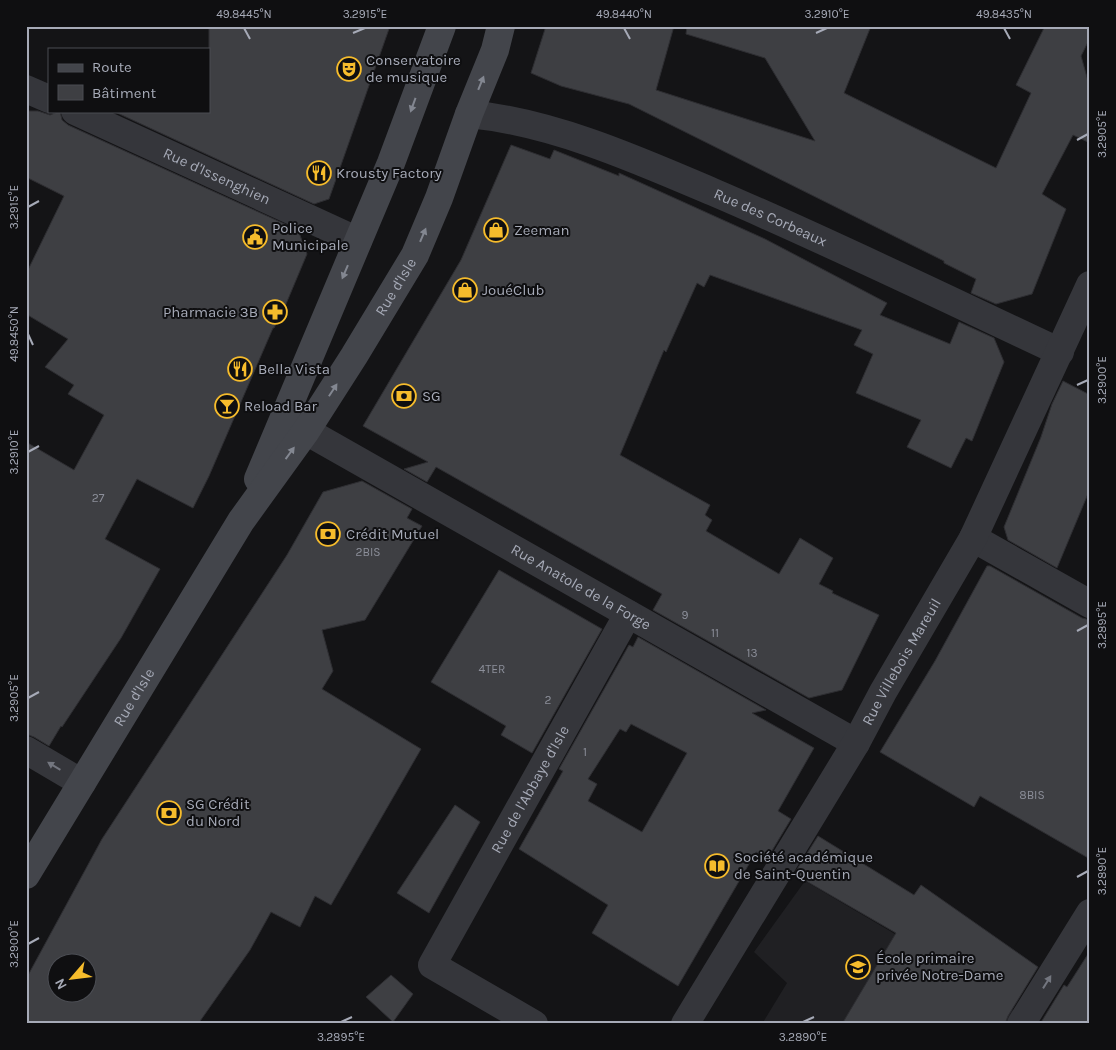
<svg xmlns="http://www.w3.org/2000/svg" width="1116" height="1050" font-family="Karla,sans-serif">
  <rect width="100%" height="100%" fill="#141416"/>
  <!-- built -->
  <path fill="#202023" d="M805,881L890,931L1014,1011L1006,1024H762L787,983L754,952Z"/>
  <!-- building -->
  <path fill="#3e3f43" stroke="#2e2e32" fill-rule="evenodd" d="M209,26H390L329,199L314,204L113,111H209Z
    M546,26H674L656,90L815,141L765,58L686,34L687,26H871L844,93L996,168L1031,93L1016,85L1045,26H1090V38L1081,56L1090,88V143L1073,135L1042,194L1066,209L1032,294L996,304L971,293L976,279L944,263V261L629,104L561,86L531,73Z
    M26,111H38L50,115L60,111L62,120L68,125L298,230L307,254L286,304L274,328H273L209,476L193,508L137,479L105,539L160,569L121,638L62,727L61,726L49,746L34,737L26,734V442L74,470L104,415L68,394L74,385L45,367L68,339L26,314V274L64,196L26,177Z
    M511,145L550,159L554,150L619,176V173L765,239L887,303L880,315L950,344L959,322L994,338L1004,362L972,441L966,438L951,468L907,447L921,420L856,393L873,354L854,345L862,330L710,275L704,287L697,283L666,352L664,350L620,455L710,505L705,515L712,520L706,531L779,574L800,538L833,558L819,584L833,591L832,593L879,615L842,690L809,698L653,610L662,594L436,467L427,482L404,469L428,462L363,426L461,260Z
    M1063,381L1090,395V489L1057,568L1008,540L1004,527L1041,437L1052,404Z
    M362,481L412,509L407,518L422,526L365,620L322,630L333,671L322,689L421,749L331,905L315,896L300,927L271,912L250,950L198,1024H26V979L102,839L287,555L323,492ZM58,962H88V992H58Z
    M987,566H990L1082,618L1090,620V859L980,796L974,807L880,752L935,661Z
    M499,570L602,629L532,753L501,735L506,726L431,682Z
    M638,637L766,710L752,713L814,748L778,811L791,819L767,859L756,852L678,986L592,933L608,905L519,849L563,771L559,769L629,645L633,647ZM631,724L687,753L642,832L588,801L597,784L588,779L620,729L626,732Z
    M455,805L480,822L429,913L397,893Z
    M818,836L914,895L921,885L1038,967L1008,1016L1005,1024H842L896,933L794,874Z
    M1090,951V1024H1040L1064,985L1067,987Z
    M391,975L413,994L393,1022L366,997Z"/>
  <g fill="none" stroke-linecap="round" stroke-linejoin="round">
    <!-- street -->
    <g stroke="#35363b" stroke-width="28">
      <path d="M26,89L49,99"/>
      <path id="s1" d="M75,111L358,241"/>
      <path id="s2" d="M469,114C552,122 636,159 713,192C830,242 945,298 1060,352"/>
      <path id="s3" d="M306,431L856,743"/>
      <path d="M973,538L1090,604"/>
      <path d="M26,750L82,783"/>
      <path id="s4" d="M534,1024L432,965L628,614"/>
      <path id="s5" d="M685,1024L856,743L883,692L973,538L1090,285"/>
      <path d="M1021,1024L1090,913"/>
    </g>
    <!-- secondary -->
    <g stroke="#43454b" stroke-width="28">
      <path d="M258,479L391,163L442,26"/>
      <path id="s6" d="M26,875L241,521L306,431L354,356L415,255L439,198L469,114L495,50L501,26"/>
    </g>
  </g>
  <!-- one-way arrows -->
  <defs><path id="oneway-solid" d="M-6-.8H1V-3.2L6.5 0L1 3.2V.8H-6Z" transform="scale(1.25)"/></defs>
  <g fill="#838791">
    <use href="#oneway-solid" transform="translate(481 83) rotate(-68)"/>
    <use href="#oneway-solid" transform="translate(413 105) rotate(110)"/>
    <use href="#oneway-solid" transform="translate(423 235) rotate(-67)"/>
    <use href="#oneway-solid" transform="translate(345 272) rotate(113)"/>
    <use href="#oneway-solid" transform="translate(333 390) rotate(-57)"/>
    <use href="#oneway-solid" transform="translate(290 453) rotate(-54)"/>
  </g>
  <g fill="#73767f">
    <use href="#oneway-solid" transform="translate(54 766) rotate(-149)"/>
    <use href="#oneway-solid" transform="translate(1047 982) rotate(-58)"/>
  </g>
  <!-- ticks -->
  <path fill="none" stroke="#a6aab7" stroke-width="2" d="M244,28L250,39M624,28L630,39M1004,28L1010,39M353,33L365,28M816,33L827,28M1077,140L1088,134M28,207L39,201M28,334L33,345M1077,385L1088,380M28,452L39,446M1077,631L1088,625M28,698L39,692M1077,877L1088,871M28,944L39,938M341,1022L352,1017M803,1022L814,1017"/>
  <!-- icons -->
  <defs>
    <g id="theatre-ring" transform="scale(1.25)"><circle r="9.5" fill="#0f0f11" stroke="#f6bc2c" stroke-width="1.5"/><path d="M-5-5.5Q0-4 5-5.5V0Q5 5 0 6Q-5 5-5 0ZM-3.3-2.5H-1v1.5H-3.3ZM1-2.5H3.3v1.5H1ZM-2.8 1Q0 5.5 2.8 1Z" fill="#f6bc2c"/></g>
    <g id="restaurant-ring" transform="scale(1.25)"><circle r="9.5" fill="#0f0f11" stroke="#f6bc2c" stroke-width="1.5"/><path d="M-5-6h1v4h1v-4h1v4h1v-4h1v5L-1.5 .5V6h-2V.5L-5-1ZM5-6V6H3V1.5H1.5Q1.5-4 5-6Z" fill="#f6bc2c"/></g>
    <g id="shop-ring" transform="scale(1.25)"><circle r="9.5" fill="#0f0f11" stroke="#f6bc2c" stroke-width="1.5"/><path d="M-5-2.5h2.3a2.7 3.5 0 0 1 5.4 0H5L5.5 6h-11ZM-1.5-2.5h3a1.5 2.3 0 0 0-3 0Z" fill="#f6bc2c"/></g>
    <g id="civic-ring" transform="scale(1.25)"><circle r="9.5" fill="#0f0f11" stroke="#f6bc2c" stroke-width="1.5"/><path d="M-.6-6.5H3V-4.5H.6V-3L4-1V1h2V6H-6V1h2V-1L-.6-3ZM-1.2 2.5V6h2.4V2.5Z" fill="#f6bc2c"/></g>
    <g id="pharmacy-ring" transform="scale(1.25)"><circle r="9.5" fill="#0f0f11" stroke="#f6bc2c" stroke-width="1.5"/><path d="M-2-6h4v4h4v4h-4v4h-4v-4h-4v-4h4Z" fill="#f6bc2c"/></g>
    <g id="bank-ring" transform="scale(1.25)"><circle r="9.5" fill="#0f0f11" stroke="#f6bc2c" stroke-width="1.5"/><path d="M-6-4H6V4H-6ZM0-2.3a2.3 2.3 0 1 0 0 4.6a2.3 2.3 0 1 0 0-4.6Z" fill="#f6bc2c"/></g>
    <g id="bar-ring" transform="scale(1.25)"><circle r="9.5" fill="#0f0f11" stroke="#f6bc2c" stroke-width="1.5"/><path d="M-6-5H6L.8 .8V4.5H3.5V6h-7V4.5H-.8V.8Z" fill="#f6bc2c"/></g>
    <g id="library-ring" transform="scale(1.25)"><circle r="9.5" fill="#0f0f11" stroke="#f6bc2c" stroke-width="1.5"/><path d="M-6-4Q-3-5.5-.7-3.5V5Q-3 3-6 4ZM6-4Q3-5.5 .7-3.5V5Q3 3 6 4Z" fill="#f6bc2c"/></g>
    <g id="school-ring" transform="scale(1.25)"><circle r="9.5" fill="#0f0f11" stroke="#f6bc2c" stroke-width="1.5"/><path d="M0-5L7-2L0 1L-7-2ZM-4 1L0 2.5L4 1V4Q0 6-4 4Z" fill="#f6bc2c"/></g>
  </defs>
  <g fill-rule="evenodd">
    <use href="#theatre-ring" x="349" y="69"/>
    <use href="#restaurant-ring" x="319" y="173"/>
    <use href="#shop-ring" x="496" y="230"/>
    <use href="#civic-ring" x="255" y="237"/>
    <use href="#shop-ring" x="465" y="290"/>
    <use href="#pharmacy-ring" x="275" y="312"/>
    <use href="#restaurant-ring" x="240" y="369"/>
    <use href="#bank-ring" x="404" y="396"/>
    <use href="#bar-ring" x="227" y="406"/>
    <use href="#bank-ring" x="328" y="534"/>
    <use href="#bank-ring" x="169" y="813"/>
    <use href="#library-ring" x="717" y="866"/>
    <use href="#school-ring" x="858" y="967"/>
  </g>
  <g text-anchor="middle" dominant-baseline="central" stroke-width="4" stroke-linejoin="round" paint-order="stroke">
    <!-- number labels -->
    <g font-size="12" fill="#8c8f9a">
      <text x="98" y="498">27</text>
      <text x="368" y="552">2BIS</text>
      <text x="685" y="615">9</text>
      <text x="715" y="633">11</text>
      <text x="752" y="653">13</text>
      <text x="492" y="669">4TER</text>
      <text x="548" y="700">2</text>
      <text x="585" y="752">1</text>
      <text x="1032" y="795">8BIS</text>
    </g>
    <!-- poi labels -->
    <g font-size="15" fill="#a6aab7" stroke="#0f0f11" text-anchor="start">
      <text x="366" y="60">Conservatoire<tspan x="366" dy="17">de musique</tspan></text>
      <text x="336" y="173">Krousty Factory</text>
      <text x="272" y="228">Police<tspan x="272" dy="17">Municipale</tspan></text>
      <text x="514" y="230">Zeeman</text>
      <text x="482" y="290">JouéClub</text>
      <text x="258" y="312" text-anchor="end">Pharmacie 3B</text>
      <text x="258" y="369">Bella Vista</text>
      <text x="422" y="396">SG</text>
      <text x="244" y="406">Reload Bar</text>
      <text x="346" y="534">Crédit Mutuel</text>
      <text x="186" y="804">SG Crédit<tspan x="186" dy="17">du Nord</tspan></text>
      <text x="734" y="857">Société académique<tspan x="734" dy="17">de Saint-Quentin</tspan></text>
      <text x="876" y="958">École primaire<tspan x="876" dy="17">privée Notre-Dame</tspan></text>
    </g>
    <!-- street labels -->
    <g font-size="15" fill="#a6aab7" stroke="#0f0f11">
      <text stroke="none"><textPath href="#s1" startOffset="156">Rue d'Issenghien</textPath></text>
      <text stroke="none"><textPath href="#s2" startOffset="320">Rue des Corbeaux</textPath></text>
      <text stroke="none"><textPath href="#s6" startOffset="695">Rue d'Isle</textPath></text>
      <text stroke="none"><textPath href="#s3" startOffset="316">Rue Anatole de la Forge</textPath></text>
      <text stroke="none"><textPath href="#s5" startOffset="422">Rue Villebois Mareuil</textPath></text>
      <text stroke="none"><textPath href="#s6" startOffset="208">Rue d'Isle</textPath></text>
      <text stroke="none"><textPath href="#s4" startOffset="319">Rue de l'Abbaye d'Isle</textPath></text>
    </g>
  </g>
  <!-- border -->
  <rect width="1116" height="1050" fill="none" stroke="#0f0f11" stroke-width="55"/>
  <!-- legend -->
  <rect x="48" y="48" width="162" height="65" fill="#0f0f11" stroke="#4b4d53"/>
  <rect x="58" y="64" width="25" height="8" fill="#43454b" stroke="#4b4d53"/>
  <text x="92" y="72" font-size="15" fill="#a6aab7">Route</text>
  <rect x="58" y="85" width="25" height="15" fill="#3e3f43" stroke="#4b4d53"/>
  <text x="92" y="98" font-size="15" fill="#a6aab7">Bâtiment</text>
  <!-- north arrow -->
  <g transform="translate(72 978) rotate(242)"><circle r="24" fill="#0f0f11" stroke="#4b4d53"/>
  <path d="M0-4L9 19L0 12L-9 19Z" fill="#f6bc2c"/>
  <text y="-8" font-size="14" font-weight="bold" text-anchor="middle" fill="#a6aab7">N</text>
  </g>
  <rect x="28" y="28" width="1060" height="994" fill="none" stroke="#a6aab7" stroke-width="2"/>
  <g font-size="12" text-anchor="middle" fill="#a6aab7">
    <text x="244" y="18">49.8445°N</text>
    <text x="365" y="18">3.2915°E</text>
    <text x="624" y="18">49.8440°N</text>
    <text x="827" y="18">3.2910°E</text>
    <text x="1004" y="18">49.8435°N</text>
    <text transform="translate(1102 134) rotate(-90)" y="4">3.2905°E</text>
    <text transform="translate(14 207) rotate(-90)" y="4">3.2915°E</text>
    <text transform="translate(14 334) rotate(-90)" y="4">49.8450°N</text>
    <text transform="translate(1102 380) rotate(-90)" y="4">3.2900°E</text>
    <text transform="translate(14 452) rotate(-90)" y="4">3.2910°E</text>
    <text transform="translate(1102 625) rotate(-90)" y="4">3.2895°E</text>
    <text transform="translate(14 698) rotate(-90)" y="4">3.2905°E</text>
    <text transform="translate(1102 871) rotate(-90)" y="4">3.2890°E</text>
    <text transform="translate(14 944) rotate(-90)" y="4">3.2900°E</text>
    <text x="341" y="1041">3.2895°E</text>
    <text x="803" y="1041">3.2890°E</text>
  </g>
</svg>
